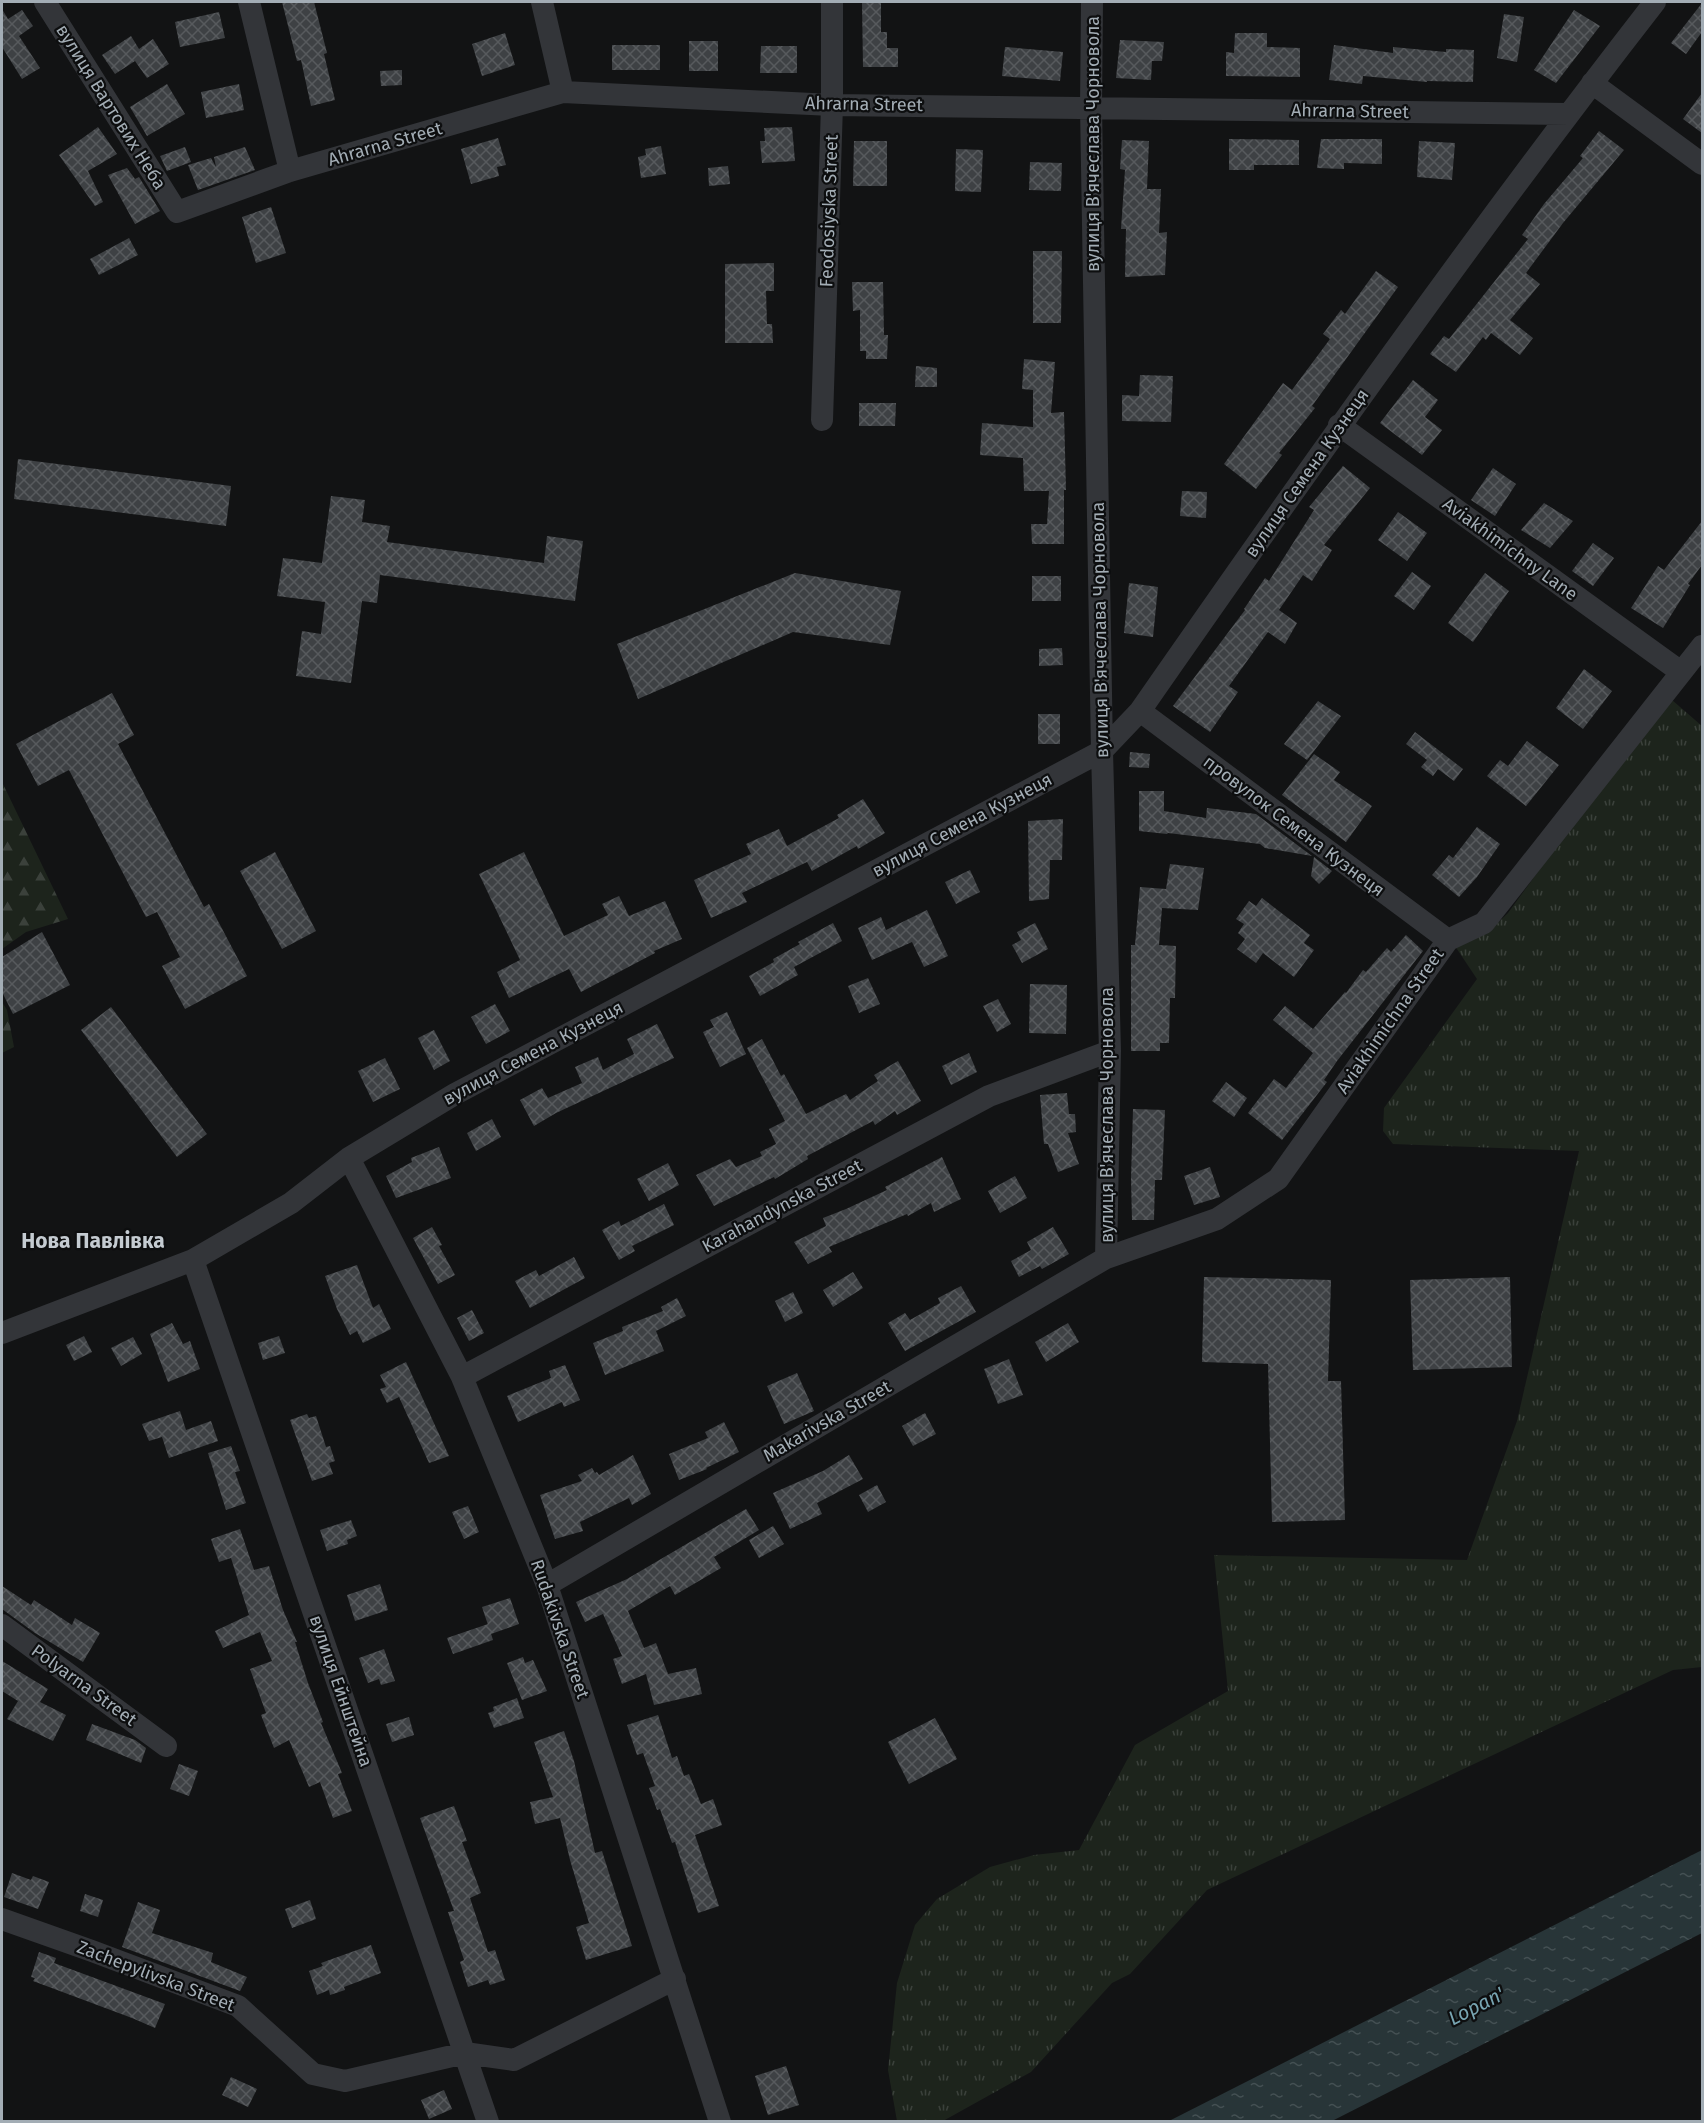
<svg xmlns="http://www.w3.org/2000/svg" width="1704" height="2123" font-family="'Fira Sans',sans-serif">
  <defs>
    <pattern id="grass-tufts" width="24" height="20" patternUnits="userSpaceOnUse" patternTransform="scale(1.5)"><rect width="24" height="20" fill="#1d241c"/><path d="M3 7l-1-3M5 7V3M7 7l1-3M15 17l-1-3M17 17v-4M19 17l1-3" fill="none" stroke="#3b413b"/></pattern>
    <pattern id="forest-firs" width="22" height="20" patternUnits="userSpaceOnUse" patternTransform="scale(1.5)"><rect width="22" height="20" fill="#1d241c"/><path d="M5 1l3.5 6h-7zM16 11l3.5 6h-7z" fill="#3b413b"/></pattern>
    <pattern id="water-ripples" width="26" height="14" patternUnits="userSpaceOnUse" patternTransform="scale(1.5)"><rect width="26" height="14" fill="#283538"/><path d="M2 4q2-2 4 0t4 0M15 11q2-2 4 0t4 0" fill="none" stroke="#445053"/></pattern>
    <pattern id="building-cross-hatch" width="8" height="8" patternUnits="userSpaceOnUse" patternTransform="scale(1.5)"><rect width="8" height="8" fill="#3e4144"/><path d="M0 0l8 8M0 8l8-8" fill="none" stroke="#575a5d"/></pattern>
  </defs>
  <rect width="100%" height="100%" fill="#121314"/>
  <!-- grass -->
  <path fill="url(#grass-tufts)" d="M1672,700L1702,726V1667L1673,1670L1207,1890L1130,1974L1112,1983L1031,2072L943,2121H897L888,2070L897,1983L915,1925L937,1899L990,1867L1034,1855L1079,1850L1135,1745L1228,1691L1214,1555L1467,1560L1517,1421L1579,1151L1393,1144L1383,1131L1384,1108L1477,979L1455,946L1486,934L1508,913L1578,817Z"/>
  <!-- forest -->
  <path fill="url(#forest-firs)" d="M2,782L68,919L26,932L2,949Z
    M2,1002L7,1010L14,1047L2,1053Z"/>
  <!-- water -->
  <path fill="url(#water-ripples)" d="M1702,1850V1933L1332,2121H1169Z"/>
  <!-- building -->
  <path fill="url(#building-cross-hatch)" d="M282,2H314L327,53L324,54L335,100L311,106L301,60L297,61Z
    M862,2H881V32H887V48H898V67H863Z
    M1702,3V32L1686,54L1671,43Z
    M2,9L8,19L22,10L33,26L19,36L40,68L22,79L2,47Z
    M1574,10L1600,26L1556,83L1534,70Z
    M219,12L225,38L180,47L175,22Z
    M1504,14L1524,17L1517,62L1497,58Z
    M505,33L515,65L482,76L472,44Z
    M1235,33H1267V47L1300,48V77L1226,76V52L1234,53Z
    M131,36L139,49L153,39L169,64L147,78L135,61L115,74L102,55Z
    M1120,40L1164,42L1162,61H1152L1151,80L1116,78Z
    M689,41H718V71H689Z
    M612,45H660V70H612Z
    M1334,45L1393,53V47L1446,52V49L1474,50L1473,82L1427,81V82L1363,76L1362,84L1329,80Z
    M761,46H797V73H760Z
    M1005,47L1063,52L1060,81L1002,76Z
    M402,70V85L381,86L380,71Z
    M167,84L185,114L147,136L130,107Z
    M239,84L244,110L206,118L201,92Z
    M1702,93V133L1683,119Z
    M98,127L117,154L88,171L103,202L95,206L59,155Z
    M792,127L795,161L762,163L760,141H765L764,128Z
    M1599,131L1624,150L1563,223L1526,273L1540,284L1510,320L1533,338L1520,355L1491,333L1486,340L1483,337L1456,372L1430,354L1444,336L1449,339L1528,239L1522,235L1544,204L1583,158L1580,156Z
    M498,138L506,165L497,167L499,176L471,184L461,149Z
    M1229,139L1299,140V165H1254V170H1229Z
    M1321,139H1382V164L1344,163V169L1317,168Z
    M1122,140L1149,141L1147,189H1161L1159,233L1167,232L1165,275L1125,277L1126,229H1121L1125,170L1120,169Z
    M854,141H887V186H853Z
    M1419,141L1455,143L1452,180L1417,177Z
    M661,146L666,174L641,178L638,157L646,155L645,149Z
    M185,147L191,162L167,171L160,156Z
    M245,147L255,170L198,190L188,165L211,158L216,167L214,157Z
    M956,149L983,150L981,192L955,191Z
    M1030,162L1062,163L1061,191L1029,190Z
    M728,166L730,184L709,186L708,168Z
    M127,168L135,179L139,177L160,211L135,224L108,175Z
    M271,207L286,253L256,263L242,217Z
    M129,238L138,255L99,275L90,259Z
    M1033,251H1062L1061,323H1033Z
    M774,263V291H766L767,324H772L773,343H725V264Z
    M1376,271L1398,287L1312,406L1315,408L1279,453L1282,455L1256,489L1224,464L1283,383L1292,390L1330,339L1323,334L1341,310L1345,314Z
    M852,282H883L884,335H888L887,359H866V351H860V310L853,311Z
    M1024,359L1055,362L1051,413L1064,412L1066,490H1064V544H1032L1031,524H1047L1049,491H1024L1023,458L980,455L982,423L1033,427V390L1022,389Z
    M916,366L937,368V387H915Z
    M1140,375L1173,376L1171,422L1122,421V395L1139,396Z
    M1413,380L1438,400L1425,417L1442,430L1422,455L1380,423Z
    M859,403H896L895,426H859Z
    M18,459L231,486L226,526L14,499Z
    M1343,466L1370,488L1324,545L1332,550L1312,581L1303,575L1279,610L1297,623L1285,644L1268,632L1229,686L1238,692L1210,732L1173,706L1245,610L1244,609L1265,578L1269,581L1314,510L1309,507Z
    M1493,468L1516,484L1495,516L1471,500Z
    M1182,491L1207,492L1206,518L1180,516Z
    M331,496L365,500L362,522L390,526L387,542L544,563L547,536L583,541L575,601L380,575L377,603L362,601L351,683L296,676L302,631L321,634L325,602L277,596L283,558L322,563Z
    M1544,503L1573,521L1550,548L1521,530Z
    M1398,512L1427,533L1407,561L1378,540Z
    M1702,521V565L1688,584L1690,585L1663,628L1631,608L1658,566L1664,570Z
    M1593,543L1614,558L1593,586L1572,571Z
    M1412,572L1431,586L1414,610L1394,596Z
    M795,573L901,591L890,645L793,632L638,699L617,644Z
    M1485,573L1509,591L1473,642L1448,623Z
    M1032,576H1061V601H1032Z
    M1129,583L1158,587L1153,637L1124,633Z
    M1062,648L1063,665L1039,666V649Z
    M1584,669L1612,691L1583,729L1556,708Z
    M112,693L134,735L118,744L204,907L209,904L247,976L185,1009L162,966L180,957L157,912L146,917L69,770L38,786L16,744Z
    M1318,701L1341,716L1307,760L1284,744Z
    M1038,714H1060V744H1038Z
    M1415,732L1463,769L1454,781L1438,769L1433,776L1421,767L1427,760L1406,744Z
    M1527,741L1559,765L1526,806L1487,776L1500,760L1508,766Z
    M1130,752L1150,754L1149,768L1129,767Z
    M1314,754L1340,772L1334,780L1372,806L1346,842L1282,795Z
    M1139,791H1164V811L1206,818L1207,808L1256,814L1312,856L1265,848L1260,844L1168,833L1167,834L1139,831Z
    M863,799L885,833L858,849L857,846L812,871L807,862L742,893L747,902L711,918L694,880L751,854L746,844L779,829L787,846L839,818L837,815Z
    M1063,819L1062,860H1050L1049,899L1029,901L1028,821Z
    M1477,827L1500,844L1477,877L1459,897L1432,875L1449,855L1453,858Z
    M275,852L316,931L282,949L240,871Z
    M524,852L564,936L608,915L602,904L619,896L629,916L665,901L682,939L654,951L655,953L581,992L569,969L509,998L497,972L520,960L479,874Z
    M1314,857L1332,871L1319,884L1311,876Z
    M1170,864L1204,868L1198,910L1162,908L1159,945L1176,946L1175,998H1170L1169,1043H1160V1051H1131V945H1135L1140,887L1166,889Z
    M970,870L980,892L956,904L945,882Z
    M1262,898L1310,935L1304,943L1314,950L1294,977L1263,953L1256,963L1237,949L1245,939L1238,933L1244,924L1236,919L1249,901L1256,906Z
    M927,910L948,956L924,967L912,942L872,960L858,928L881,917L886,930Z
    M833,923L842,941L794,967L798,975L760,996L749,976L774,962L773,959L800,944L798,942Z
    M1035,923L1048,949L1022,963L1012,945L1021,940L1017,932Z
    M42,932L70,985L13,1014L2,992V957Z
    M1406,935L1423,951L1337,1061L1324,1080L1327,1082L1282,1140L1248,1113L1274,1079L1286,1088L1313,1053L1273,1020L1285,1006L1313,1029L1345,992L1346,993L1363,970L1366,972L1387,948L1391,952Z
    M868,978L880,1004L859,1013L848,986Z
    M1030,984L1067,985L1066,1034L1029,1033Z
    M998,999L1011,1024L997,1032L983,1006Z
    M495,1004L510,1031L486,1044L471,1017Z
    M111,1007L207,1134L177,1157L81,1030Z
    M727,1012L746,1054L720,1067L703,1032L714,1027L710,1020Z
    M657,1024L674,1058L556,1113L534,1126L520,1100L542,1088L548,1098L582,1083L575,1067L598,1057L603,1070L634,1054L627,1039Z
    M434,1030L450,1061L434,1070L418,1038Z
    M762,1039L781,1076L784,1074L806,1114L846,1094L850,1100L878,1081L874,1075L898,1061L921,1101L897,1115L895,1111L875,1125L873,1121L807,1156L808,1159L775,1179L774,1177L714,1206L696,1175L730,1159L736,1167L762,1156L760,1152L776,1144L769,1129L785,1121L747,1048Z
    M969,1053L977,1072L951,1085L942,1066Z
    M385,1058L400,1089L373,1102L358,1071Z
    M1226,1082L1247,1098L1234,1117L1212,1101Z
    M1067,1093L1069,1114H1075L1076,1132L1068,1133L1079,1164L1058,1172L1048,1144H1044L1040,1095Z
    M1133,1109L1165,1110L1162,1180H1155L1154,1220H1132L1131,1179Z
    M492,1119L501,1137L476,1151L467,1133Z
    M439,1147L451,1178L396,1198L386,1176L412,1162L411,1158Z
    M942,1157L961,1199L934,1212L931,1203L908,1216L907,1214L829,1247L832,1252L808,1264L794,1242L826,1226L823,1218L846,1209L887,1190L885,1187Z
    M668,1163L679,1185L649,1201L637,1179Z
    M1210,1167L1220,1197L1194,1205L1184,1176Z
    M1015,1176L1027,1198L1000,1213L988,1191Z
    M664,1204L674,1225L632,1246L635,1251L619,1260L602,1230L619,1221L621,1226Z
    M432,1227L442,1245L439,1246L455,1275L438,1284L413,1238Z
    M1053,1227L1069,1254L1042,1269L1040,1266L1019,1277L1011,1261L1031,1250L1027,1242Z
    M574,1257L585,1278L530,1308L515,1281L536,1270L539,1276Z
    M357,1265L373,1308L379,1304L391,1329L363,1343L357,1331L350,1335L337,1309L325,1276Z
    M853,1272L863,1288L833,1307L823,1290Z
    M1204,1277L1331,1280L1328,1381H1341L1345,1520L1272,1522L1268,1364L1202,1362Z
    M1510,1277L1512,1367L1413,1370L1410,1280Z
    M961,1286L976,1312L905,1351L888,1323L905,1313L910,1320L940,1303L938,1298Z
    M793,1292L803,1313L785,1322L775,1301Z
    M677,1298L686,1316L656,1331L664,1351L605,1375L593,1343L623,1331L622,1327L663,1311L661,1307Z
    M472,1310L484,1333L469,1341L457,1318Z
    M172,1323L183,1344L190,1341L200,1369L168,1382L150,1334Z
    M1068,1323L1079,1342L1046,1362L1035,1342Z
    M84,1336L92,1352L74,1361L66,1345Z
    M279,1336L285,1353L263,1360L258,1343Z
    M133,1337L142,1354L121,1366L111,1348Z
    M1009,1359L1023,1395L998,1404L984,1369Z
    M406,1362L449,1456L429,1463L399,1397L387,1403L380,1389L386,1387L380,1375Z
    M565,1365L580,1400L564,1407L562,1402L518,1422L507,1396L551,1378L549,1371Z
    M797,1373L814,1411L784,1424L767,1386Z
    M180,1411L186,1430L211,1421L218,1441L169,1458L162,1437L149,1441L142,1424Z
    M925,1413L936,1434L913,1446L902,1426Z
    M307,1414L309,1418L316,1416L326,1447L330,1446L335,1461L329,1463L333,1474L312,1481L290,1420Z
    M724,1422L739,1452L706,1468L707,1469L679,1480L669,1454L708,1438L705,1432Z
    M231,1446L240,1471L235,1472L246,1503L226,1510L208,1453Z
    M633,1455L651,1494L632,1505L629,1498L580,1522L583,1531L555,1539L540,1495L582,1481L578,1475L592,1468L595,1473L597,1472L599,1475Z
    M849,1455L863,1479L817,1503L822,1514L790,1529L773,1493L823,1471Z
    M877,1485L886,1502L868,1512L859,1495Z
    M468,1506L479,1532L464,1539L452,1512Z
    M746,1509L759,1530L714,1557L721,1568L675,1595L670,1586L628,1611L644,1648L656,1643L668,1674L696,1668L702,1694L654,1705L646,1674L622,1684L613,1659L622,1656L603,1614L585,1622L576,1602L627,1579Z
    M351,1520L357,1536L347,1540L348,1544L327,1551L320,1530Z
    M773,1526L784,1544L759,1558L749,1540Z
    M240,1529L254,1570L269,1566L283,1610L297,1642H295L308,1683L323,1722L321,1723L342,1773L338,1774L352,1811L333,1818L320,1782L309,1787L289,1740L274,1748L261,1715L266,1713L250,1669L272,1661L260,1632L223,1648L215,1631L249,1615L231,1558L219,1562L211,1539Z
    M380,1584L388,1610L355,1621L347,1595Z
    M2,1586L31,1605L34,1600L72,1625L75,1618L100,1633L83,1662L35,1633L2,1609Z
    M510,1598L519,1624L491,1634L482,1607Z
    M488,1624L493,1640L453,1654L447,1638Z
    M384,1649L395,1681L381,1685L379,1679L368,1683L359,1658Z
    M523,1657L525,1663L533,1660L547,1691L522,1700L507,1663Z
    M2,1661L48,1689L40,1702L66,1715L53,1741L7,1719L18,1701L2,1691Z
    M517,1698L524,1718L494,1728L488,1713L494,1711L493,1707Z
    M658,1715L672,1758L677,1756L684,1776L689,1774L701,1804L713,1799L722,1825L695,1835L719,1906L698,1913L675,1842L672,1843L660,1809L657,1810L649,1788L655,1786L643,1753L637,1755L627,1725Z
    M409,1717L414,1735L392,1742L386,1724Z
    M935,1718L957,1759L909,1784L888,1742Z
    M92,1724L135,1740L146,1748L141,1763L86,1740Z
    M564,1731L574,1761L595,1853L602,1851L632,1946L586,1960L576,1927L589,1923L570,1860L560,1818L535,1824L530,1802L553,1797L534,1742Z
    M179,1764L198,1771L189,1796L170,1789Z
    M454,1806L467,1841L462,1842L481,1893L470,1898L488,1952L495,1950L505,1980L490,1985L488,1980L468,1987L460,1962L464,1960L448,1912L454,1911L420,1818Z
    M12,1873L31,1880L33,1876L49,1882L38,1909L4,1897Z
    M85,1894L103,1900L98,1917L80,1911Z
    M310,1900L316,1919L292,1928L285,1909Z
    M138,1902L160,1910L152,1933L213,1953L211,1962L247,1977L240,1991L122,1947Z
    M371,1945L381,1973L344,1987L345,1990L330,1995L329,1990L317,1995L309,1971L323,1966L321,1963Z
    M39,1952L56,1958L54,1963L165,2004L155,2028L132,2018L33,1981L35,1978L31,1977Z
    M786,2066L799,2105L768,2115L755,2076Z
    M231,2077L257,2089L248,2107L222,2095Z
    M444,2090L452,2109L429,2119L421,2100Z"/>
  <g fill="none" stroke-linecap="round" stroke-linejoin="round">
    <!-- minor -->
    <path stroke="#333539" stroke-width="22" d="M45,2L177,212L290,171L563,92L832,105L1569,114
      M249,2L290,171
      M542,2L563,92
      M1092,2L1091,107L1102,751L1110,1051L1106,1258
      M1592,83L1702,164
      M822,420L832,105V2
      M1339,425L1681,672
      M1140,711L1448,940
      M349,1158L462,1377L547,1585L720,2122
      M193,1260L488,2122
      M2,1333L193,1260L291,1203L349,1158L455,1094L1102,751L1140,711C1307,471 1476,232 1655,2
      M462,1377L989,1096L1110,1051
      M547,1585L1106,1258L1217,1219L1278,1179L1448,940L1484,923L1702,646
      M2,1625L166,1746
      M2,1919L92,1951L238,2006L313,2074L345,2081L465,2053L514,2060L675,1979"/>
  </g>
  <g text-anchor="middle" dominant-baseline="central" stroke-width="4.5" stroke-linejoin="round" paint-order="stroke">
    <!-- street labels -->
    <g font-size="18" fill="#a3adb5" stroke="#0d0e0f">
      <text transform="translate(864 104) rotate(1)">Ahrarna Street</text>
      <text transform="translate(111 107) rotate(58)">вулиця Вартових Неба</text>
      <text transform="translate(1350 111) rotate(1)">Ahrarna Street</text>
      <text transform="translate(385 144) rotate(-16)">Ahrarna Street</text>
      <text transform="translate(1093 144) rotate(-90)">вулиця В'ячеслава Чорновола</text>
      <text transform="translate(829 211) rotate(-88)">Feodosiyska Street</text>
      <text transform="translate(1307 473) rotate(-55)">вулиця Семена Кузнеця</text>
      <text transform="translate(1510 549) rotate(36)">Aviakhimichny Lane</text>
      <text transform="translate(1100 630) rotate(-91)">вулиця В'ячеслава Чорновола</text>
      <text transform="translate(962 825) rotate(-28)">вулиця Семена Кузнеця</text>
      <text transform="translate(1294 826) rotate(37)">провулок Семена Кузнеця</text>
      <text transform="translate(1390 1021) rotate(-55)">Aviakhimichna Street</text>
      <text transform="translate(533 1053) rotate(-28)">вулиця Семена Кузнеця</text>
      <text transform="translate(1107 1115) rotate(-90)">вулиця В'ячеслава Чорновола</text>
      <text transform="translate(782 1206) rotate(-28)">Karahandynska Street</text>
      <text transform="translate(827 1421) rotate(-30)">Makarivska Street</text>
      <text transform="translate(560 1629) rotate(71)">Rudakivska Street</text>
      <text transform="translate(84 1685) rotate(36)">Polyarna Street</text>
      <text transform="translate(341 1691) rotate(71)">вулиця Ейнштейна</text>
      <text transform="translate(156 1976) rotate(21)">Zachepylivska Street</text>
    </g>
    <!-- water labels -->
    <g font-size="20" font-style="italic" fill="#78a5b2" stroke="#0d0e0f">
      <text transform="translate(1476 2006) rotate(-27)">Lopan'</text>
    </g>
    <!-- quarter labels -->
    <g font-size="21" font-weight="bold" fill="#c4cbd1" stroke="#0d0e0f">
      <text x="93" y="1241">Нова Павлівка</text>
    </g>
  </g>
  <!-- border -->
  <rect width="1704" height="2123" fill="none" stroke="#a3adb5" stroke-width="6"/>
</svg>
